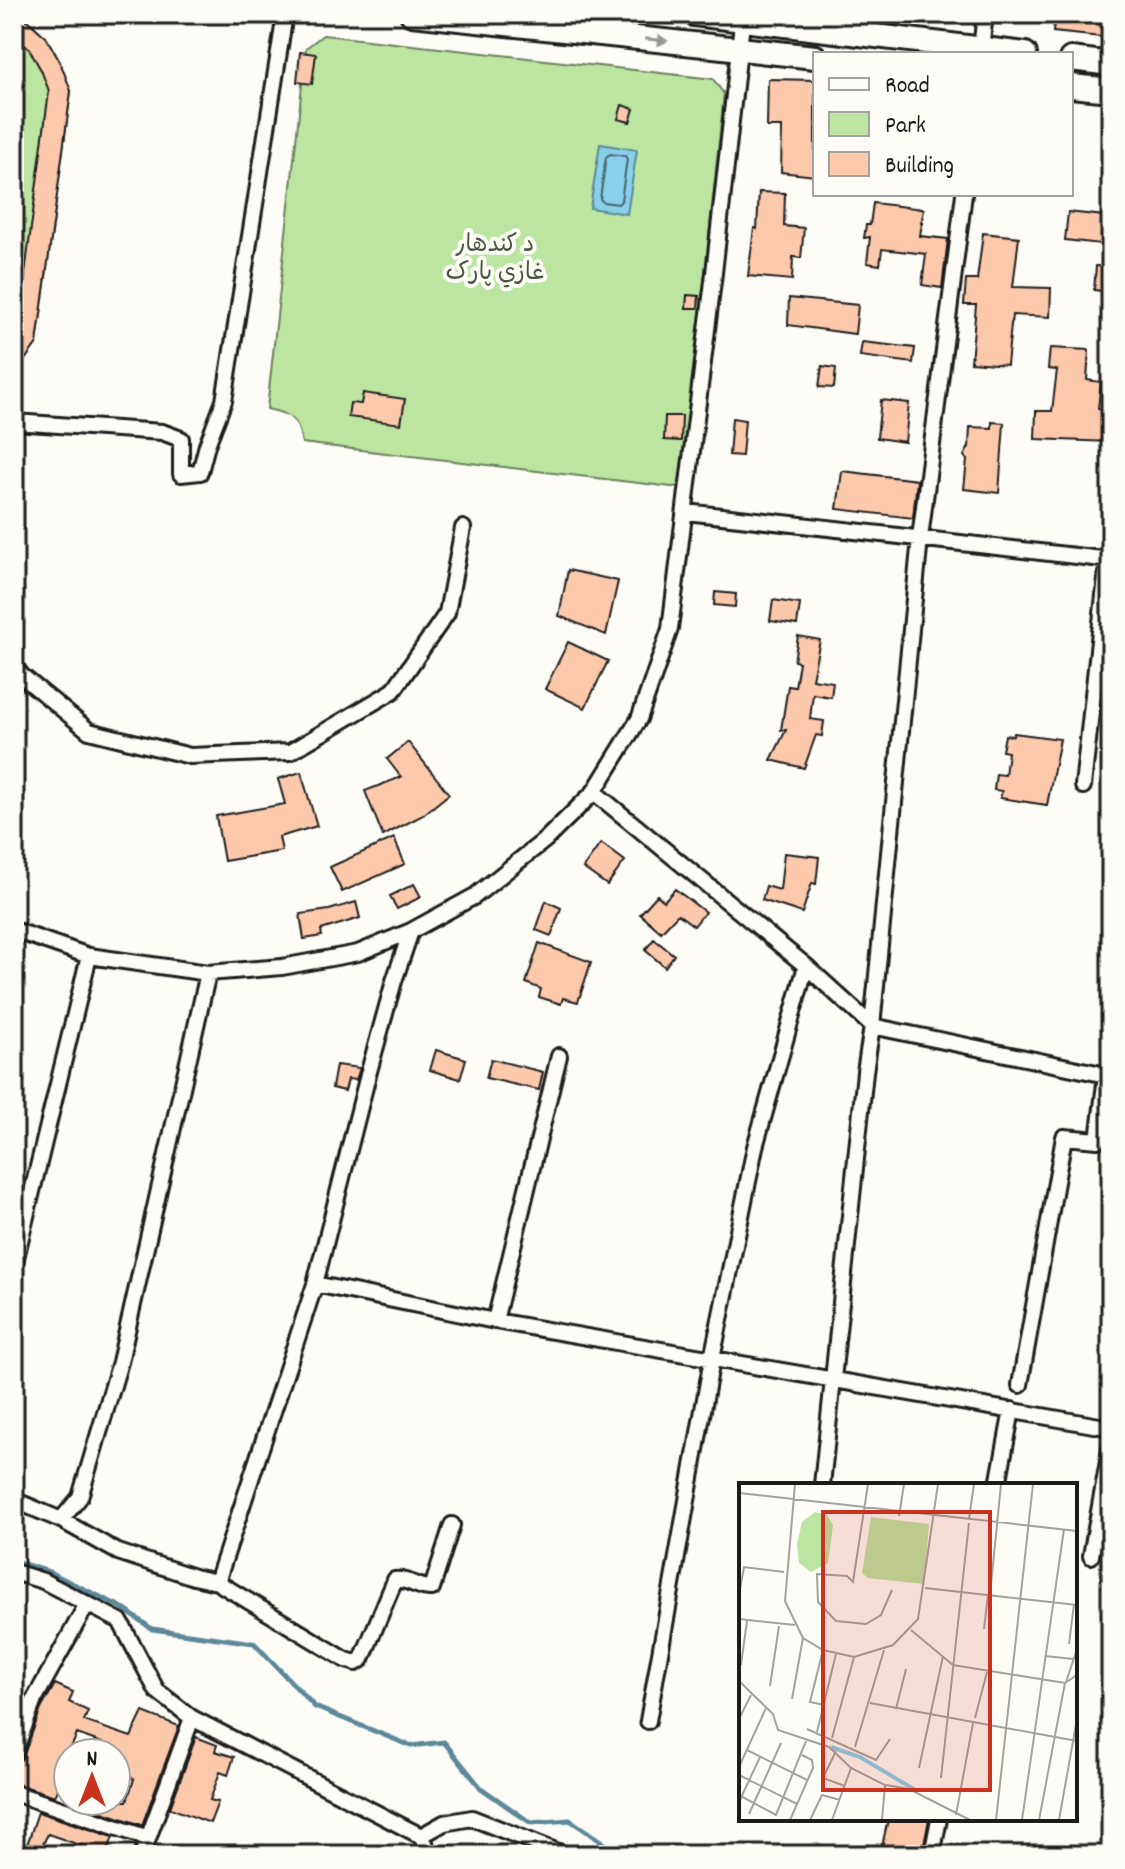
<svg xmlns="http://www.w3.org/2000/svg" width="1125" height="1869" font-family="Dekko,'Playpen Sans Arabic',sans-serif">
  <rect width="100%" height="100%" fill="#fdfcf7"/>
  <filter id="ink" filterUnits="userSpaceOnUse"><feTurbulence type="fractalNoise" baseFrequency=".0125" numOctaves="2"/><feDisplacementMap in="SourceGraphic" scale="16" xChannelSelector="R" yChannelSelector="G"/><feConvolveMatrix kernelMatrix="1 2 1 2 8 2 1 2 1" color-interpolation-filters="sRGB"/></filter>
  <g filter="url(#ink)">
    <!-- green -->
    <path fill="#bce5a1" stroke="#6c805e" stroke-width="2" d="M15,14C48,29 59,58 71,91L37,343L14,371Z
      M323,35L713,79L724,94L683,481L680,486L672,487L302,443C298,418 291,414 267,409L306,48Z"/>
    <!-- water -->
    <path fill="#89d0ea" stroke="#5d8898" stroke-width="2" d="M600,144L637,150L627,214L590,208Z"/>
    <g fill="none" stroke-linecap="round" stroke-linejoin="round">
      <!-- shore -->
      <path stroke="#48646e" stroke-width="2" d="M610,154L625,156L627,159L621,201L618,204L603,202L600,199L606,157Z"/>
      <!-- stream -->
      <path stroke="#5d8898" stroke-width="5" d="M14,1561L49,1572L121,1607L152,1629L254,1643L315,1707L411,1746L444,1742L481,1788L531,1823L570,1820L621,1855"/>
    </g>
    <!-- building -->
    <path fill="#fcc9ac" stroke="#1c1c1c" stroke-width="2" d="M15,14L27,20L46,37L60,62L71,91L37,343L14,375V338L17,334L49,91L41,70L29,49L14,36Z
      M1055,14L1084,16L1085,14H1111V38L1053,32Z
      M300,52L316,54L312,84L297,82Z
      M768,79L815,80V176L781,172L782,127H767Z
      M622,105L634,109L630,122L618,119Z
      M759,192L785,193L784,226L804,228L801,258L793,257L792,280L748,276L754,228L757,229Z
      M873,203L924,209L920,236L948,239L942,288L922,285L926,254L882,249L880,265L867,263L870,237L864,238L866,225H870Z
      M1068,212L1104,216L1101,244L1065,240Z
      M983,233L1019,237L1013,287L1051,288L1050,317L1012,315L1007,365L971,362L976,305H964L966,280H977Z
      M1096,266L1111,267V292L1094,290Z
      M687,295L699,296L698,308H686Z
      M789,298L858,305L855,334L788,325Z
      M862,342L915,348L913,363L860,356Z
      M1050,348L1089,350L1087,380L1101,382L1098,409L1111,411V442L1035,439L1036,411H1052L1057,370L1048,369Z
      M822,366L836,368L834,388L819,387Z
      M363,393L405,399L401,424L348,417L350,403L361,404Z
      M881,400L909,403L905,442L877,438Z
      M665,416H682L681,441L664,440Z
      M732,418L745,420L742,456L729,455Z
      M992,422L1004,423L999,493L964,489L967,460L964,456L969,447L970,427L992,428Z
      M842,471L917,480L913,518L837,509Z
      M568,570L618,581L606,635L559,616Z
      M715,592L736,594L735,607L714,605Z
      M773,600L800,604L797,625L770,621Z
      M798,636L820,640L812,679L833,682L831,697L813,694L810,719L824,721L822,736L816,735L804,768L771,760L786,730H781L788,686L795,687L799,662L794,661Z
      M568,642L608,661L585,708L545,689Z
      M1014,733L1060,739L1047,805L1000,798L1002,791L994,790L996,774L1005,775L1008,752L1002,751L1005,735L1013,736Z
      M408,742L449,794L423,815L383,836L365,791L401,777L387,759Z
      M301,772L317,826L279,837L282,851L224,861L216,816L285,804L278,779Z
      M394,838L405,864L342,892L330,867Z
      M601,843L625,861L607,885L583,868Z
      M784,853L819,857L816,884L812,883L802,913L762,900L766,886L780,890Z
      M414,884L421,897L397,909L390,896Z
      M675,889L705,912L694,926L678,914L661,932L640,914L657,895L664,901Z
      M546,901L561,908L551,936L536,930Z
      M356,902L360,918L321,930L322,936L304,939L300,914L329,910Z
      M654,939L674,955L665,967L645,950Z
      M539,943L591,962L578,1002L563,998L561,1004L539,997L541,989L526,983Z
      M436,1050L466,1059L460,1079L430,1070Z
      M491,1059L543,1072L539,1090L486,1078Z
      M336,1065L360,1068L356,1080L348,1079L345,1091L332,1088Z
      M55,1684L73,1692L69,1702L88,1711L84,1721L131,1737L143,1712L179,1726L142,1825L69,1801H127L134,1779L117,1772L122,1760L116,1758V1748L77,1734L62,1769L67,1771L55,1796L14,1783V1764L23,1757L41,1709Z
      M196,1737L217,1745L215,1751L234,1757L228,1775L220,1772L210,1800L218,1802L210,1823L170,1808Z
      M38,1812L113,1837L106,1855H92L94,1850L48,1834L40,1850L27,1845Z
      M888,1819H929L922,1855H880Z"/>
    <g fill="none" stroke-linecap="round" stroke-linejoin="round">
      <!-- minor casing -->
      <g stroke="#1c1c1c" stroke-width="20">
        <path id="minor" d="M981,49L985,14
          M14,422L162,432L181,439V474L200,472L207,445L224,401L285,14
          M686,512L1111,560
          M14,666L22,676L89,731L190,756L290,752L393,691L447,613L463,528
          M1083,786L1108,559
          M594,792L806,966L872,1026L1111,1076
          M14,930L89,956L208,973L282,967L358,953L411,931L475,896L545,840L594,792L639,719L670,629L714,273L743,14
          M14,1266L89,956
          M315,1284L495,1321L1111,1428
          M495,1321L559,1056
          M1020,1385L1064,1137L1098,1140L1106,1075
          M822,1485L865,1072L872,1026L920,538L964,194
          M998,1485L1012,1410
          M14,1500L61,1520L118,1552L194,1577L217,1582L346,1660L356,1663L362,1659L395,1580C408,1578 419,1589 432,1588L452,1525
          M61,1520L80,1497L120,1362L208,973
          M1091,1556L1111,1445
          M14,1572L43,1581L120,1621L157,1691L192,1718L421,1836L431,1855
          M217,1582L315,1284L368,1075L394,981L411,931
          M648,1721L712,1359L755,1147L806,966
          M14,1754L34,1700L87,1604
          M14,1793L148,1838
          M421,1836L444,1823L472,1818L566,1855
          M142,1855L192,1718
          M932,1855L939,1819"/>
      </g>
      <!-- highway casing -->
      <g stroke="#1c1c1c" stroke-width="28">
        <path id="highway" d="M412,14L815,57
          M694,14L1025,54
          M1071,59L1111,64
          M1071,86L1111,90"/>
      </g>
      <!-- minor -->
      <use href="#minor" stroke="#fdfcf7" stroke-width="14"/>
      <!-- highway -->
      <use href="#highway" stroke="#fdfcf7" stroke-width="22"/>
    </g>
    <!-- one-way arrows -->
    <defs><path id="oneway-solid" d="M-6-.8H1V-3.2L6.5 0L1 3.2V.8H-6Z" transform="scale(2)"/></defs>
    <use fill="#989794" href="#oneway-solid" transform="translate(656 40) rotate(6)"/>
  </g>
  <g text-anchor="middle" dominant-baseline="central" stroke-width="8" stroke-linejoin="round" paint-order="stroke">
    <!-- park labels -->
    <g font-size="24" fill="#4c5844" stroke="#fdfcf7">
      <text x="495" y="246">د کندهار<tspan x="495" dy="28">غازي پارک</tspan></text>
    </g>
  </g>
  <!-- overview -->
  <g transform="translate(739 1483)">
    <rect width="338" height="338" fill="#fdfcf7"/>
    <path d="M76,29L88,32L94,42L89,80L72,89L60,80L58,61L63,39ZM132,34L190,41L185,101L129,95L123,90Z" fill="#bce5a1"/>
    <path fill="none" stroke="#89d0ea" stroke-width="4" d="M92,264L121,274L178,308"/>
    <path fill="none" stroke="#a3a29f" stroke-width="2" d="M56,1L46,118L64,155L84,167L115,174L154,162L179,136L199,1M129,1L114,99L108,93L78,91L79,119L97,138L127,141L142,132L153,107M0,10L338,48M160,33L165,1M230,36L235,1M186,105L338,122M0,112L5,84L45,89M251,112L262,1M0,136L56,142M245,146L249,112M172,147L214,182L326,200L338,192M330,161L335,121M84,167L71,219L85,222M306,173L334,176M2,182L8,138M0,198L34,231L39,247L90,264L112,285L146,302L143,337M327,199L338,166M31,203L40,143M53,216L64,155M131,220L338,258M157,226L167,186M236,235L248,189M0,236L12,212M68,246L137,277L151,256M78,249L97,171M93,255L115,174M116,264L145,167M8,267L68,297M97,268L84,295L106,303M0,284L27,225M180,285L204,173M0,292L58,321M202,295L230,40M147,302L170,306L231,337M0,312L37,332L67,258M0,319L21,274M10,331L42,260M217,332L234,240M51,337L74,285L73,277L63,272M71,337L83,312L101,317M93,337L112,285M257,337L294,1M283,337L325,46M300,337L326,200M320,337L338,236"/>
    <path fill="#c8321e" fill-opacity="0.15" stroke="#c8321e" stroke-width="4" d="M84,29H251V307H84Z"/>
    <rect width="338" height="338" fill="none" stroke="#1c1c1c" stroke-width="4"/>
  </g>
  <!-- margin -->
  <rect width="1125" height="1869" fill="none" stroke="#fdfcf7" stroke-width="48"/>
  <rect x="24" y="24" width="1077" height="1821" fill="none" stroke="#1c1c1c" stroke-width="3" filter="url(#ink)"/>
  <!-- legend -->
  <rect x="813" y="52" width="260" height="144" fill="#fdfcf7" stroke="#a3a29f" stroke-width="2"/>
  <rect x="829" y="78" width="40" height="12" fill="#fdfcf7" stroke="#a3a29f" stroke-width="2"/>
  <text x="885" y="92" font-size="24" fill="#1c1c1c">Road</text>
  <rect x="829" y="112" width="40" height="24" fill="#bce5a1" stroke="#a3a29f" stroke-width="2"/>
  <text x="885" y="132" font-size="24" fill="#1c1c1c">Park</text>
  <rect x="829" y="152" width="40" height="24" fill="#fcc9ac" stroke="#a3a29f" stroke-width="2"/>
  <text x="885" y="172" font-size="24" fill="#1c1c1c">Building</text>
  <!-- north arrow -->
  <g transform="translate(92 1777)"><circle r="38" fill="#fdfcf7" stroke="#a3a29f" stroke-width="2"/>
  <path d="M0-6L14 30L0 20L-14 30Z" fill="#c8321e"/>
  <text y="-12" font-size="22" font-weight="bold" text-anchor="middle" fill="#1c1c1c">N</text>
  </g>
</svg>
